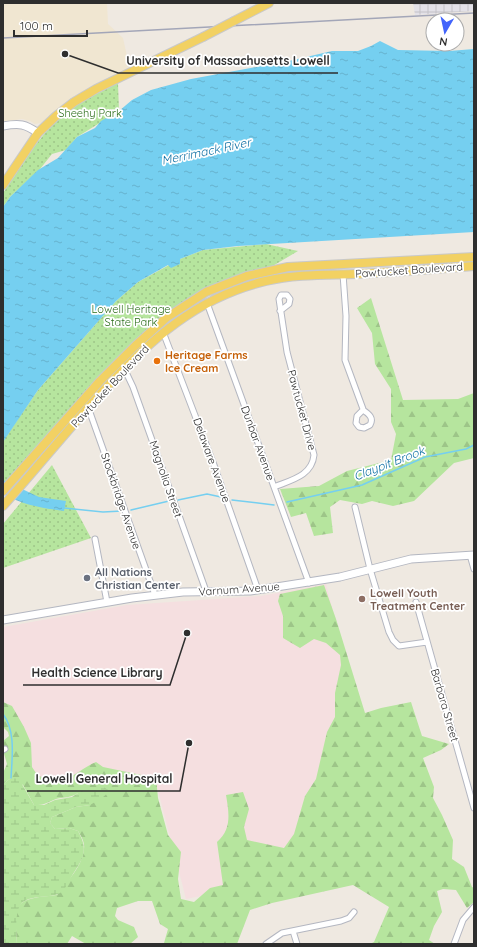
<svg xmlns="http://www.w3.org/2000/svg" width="477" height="947" font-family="Quicksand,sans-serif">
  <defs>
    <pattern id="industrial-grid" width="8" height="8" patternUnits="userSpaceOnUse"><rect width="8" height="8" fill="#e3e1e8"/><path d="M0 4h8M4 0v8" fill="none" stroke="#c3c1c7"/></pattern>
    <pattern id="forest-firs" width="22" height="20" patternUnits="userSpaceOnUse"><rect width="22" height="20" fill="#b6e59e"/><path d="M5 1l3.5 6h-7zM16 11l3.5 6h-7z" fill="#9dc588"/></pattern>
    <pattern id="wetland-marsh" width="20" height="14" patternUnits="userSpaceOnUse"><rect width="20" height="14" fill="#b6e59e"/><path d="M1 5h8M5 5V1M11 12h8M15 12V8" fill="none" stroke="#9dc588"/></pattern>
    <pattern id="park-dots" width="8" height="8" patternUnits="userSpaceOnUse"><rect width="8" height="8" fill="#b6e59e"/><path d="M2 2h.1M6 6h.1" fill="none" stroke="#9dc588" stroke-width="1.8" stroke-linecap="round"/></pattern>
    <pattern id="water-ripples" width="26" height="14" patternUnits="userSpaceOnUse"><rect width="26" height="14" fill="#75cff0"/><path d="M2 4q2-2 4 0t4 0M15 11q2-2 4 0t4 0" fill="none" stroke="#66b2ce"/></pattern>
  </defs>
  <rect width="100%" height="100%" fill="#efe9e1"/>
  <!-- industrial -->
  <path fill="url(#industrial-grid)" d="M413,3H474V11L415,15Z"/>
  <!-- education -->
  <path fill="#f0e6d1" d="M3,3H107L108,24L123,38L130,70L55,112L41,123L35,124L30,121L22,119L3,122Z"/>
  <!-- medical -->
  <path fill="#f5dfe0" d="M326,584L360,713L349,867L186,899L155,779L49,792L27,773L11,711L3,700V627L127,605L261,596Z"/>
  <!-- forest -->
  <path fill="url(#forest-firs)" d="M371,298L403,400L458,399L474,393V458L454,463L414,501L393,506L372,501L362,504L340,500L330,507L333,533L314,536L306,513L291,517L280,489L319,486L347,471L391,460L396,434L391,422V389L375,364L372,333L357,308Z
    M324,585L336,619L365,713L381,708L411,702L422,736L449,744L441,750L423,758L434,787L433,798L442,815L453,840L452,859L464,867L472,887L474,888V902L467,908L456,890L443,889L437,891L442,912L434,926L429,940L435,944H370L374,942L389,907L353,885L272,903L250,910L237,944H165L164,943L168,929L160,924L152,901H138L117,908L115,916L118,920L134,927L138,937L130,944H86L72,936L67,944H16C17,934 15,922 16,912C19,896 45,897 57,895C67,882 83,865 84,849C85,842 81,836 78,831L69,828L55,829L50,823L52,817L76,807L90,805L78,793C71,798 64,797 56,799C45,803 46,805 34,805L23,785L11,778L3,784V773L7,764L3,750V741L9,736L8,732L3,727V702L12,706L24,727L31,743L32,767L38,776L62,782C74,776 84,767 96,762L103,767L156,778L158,798L168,835L181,852L178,879L181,899L194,902L210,888L223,885L217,842C232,829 229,813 226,795L243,792L249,809L244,827L247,840L284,848L294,834L305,796L316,779L327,732L335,717V693L341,665L340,655L326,643L314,639L300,648L283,638V616L278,601L280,594Z"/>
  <!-- wetland -->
  <path fill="url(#wetland-marsh)" d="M11,778L19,779L34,805H44L55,800L72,797L78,793L102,786L110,791L102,798L90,805L76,807L52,817L50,823L55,829L69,828L78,831C91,854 80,861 69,881C66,886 64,892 58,894C47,898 31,895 22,903C14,910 17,933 16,944H3V784Z"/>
  <!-- park -->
  <path fill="url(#park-dots)" d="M118,83L119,111L77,137L66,150L52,154L40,169L10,197L3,207V193L34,147L49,128L62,116L79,103Z
    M266,244L298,251L271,267L210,287L168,311L134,341L102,373L3,486V441L38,390L116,301L138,282L180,259L203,250Z
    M52,465L91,538L3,568V524Z"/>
  <!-- water -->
  <path fill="url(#water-ripples)" d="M380,41L398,50L449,51L474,49V232L238,246L203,250L180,259V264L171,268L168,265L138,282L116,301L38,390L3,442V207L10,197L38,170L58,158L77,137L95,128L101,121L119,111L132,100L151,90L191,79L289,61L332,51H358L371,46Z
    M3,480L39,497L66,501L64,511C41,508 24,505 3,494Z"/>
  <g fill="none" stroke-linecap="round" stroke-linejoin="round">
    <!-- stream -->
    <path stroke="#75cff0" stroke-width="1.5" d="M178,500L207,494L221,497
      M232,500L274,505
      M287,502L362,485L425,457L466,449L474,445
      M64,508L103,512L122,511
      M131,510L169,501
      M3,714C16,731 12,758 11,778"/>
    <!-- minor casing -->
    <g stroke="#b4b7c1" stroke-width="7">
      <path id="minor" d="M343,274L346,316L345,360L363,409V410L357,416L356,423L359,427L364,428L370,425C374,418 369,414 363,410
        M207,303L309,583
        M163,332L214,465L258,590
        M124,368L133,387L206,591
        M88,407L155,595
        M274,487C291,480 312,476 314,455L287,352L279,299L281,295H287L290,299L289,304L280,311
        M355,507L370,569L389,632L393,640L399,646L427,642
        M95,539L107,602
        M470,555L474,569
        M416,602L474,808
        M3,750L5,749
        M293,931L297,944
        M266,944L282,933L341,921L349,918L354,912
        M454,944L463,920L474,907"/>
    </g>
    <!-- secondary casing -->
    <g stroke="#b4b7c1" stroke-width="9">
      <path id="secondary" d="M3,126C20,123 25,124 38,133
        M3,620L132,598L183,592L250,591L270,588L340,577L411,559L474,555"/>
    </g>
    <!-- primary casing -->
    <g stroke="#c9c9c9" stroke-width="10">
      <path id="primary" d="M234,21L269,3
        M3,185L38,133L56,116L74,102L96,89L203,37
        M3,491L100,381L135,346L166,318L206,292L247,276L288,267L474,257
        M3,506C37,468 69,428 104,390C150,340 197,297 266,281C296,274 326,275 356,274C396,272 435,269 474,266"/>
    </g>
    <!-- minor -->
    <use href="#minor" stroke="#fff" stroke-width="5"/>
    <!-- secondary -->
    <use href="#secondary" stroke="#fff" stroke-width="7"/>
    <!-- primary -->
    <use href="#primary" stroke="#f2d163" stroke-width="8"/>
    <!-- rail -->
    <path stroke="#a3a6b8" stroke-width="1.5" d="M3,38L474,13"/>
    <!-- primary-bridge casing -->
    <g stroke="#c9c9c9" stroke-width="10" stroke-linecap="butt">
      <path id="primary-bridge" d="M203,37L234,21"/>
    </g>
    <!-- primary-bridge -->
    <use href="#primary-bridge" stroke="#f2d163" stroke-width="8"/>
  </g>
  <!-- markers -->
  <circle fill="#e8710a" stroke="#fff" stroke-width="1.5" cx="157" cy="361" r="4"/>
  <circle fill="#6b7280" stroke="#fff" stroke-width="1.5" cx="87" cy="578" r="4"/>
  <circle fill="#8d6e63" stroke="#fff" stroke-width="1.5" cx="362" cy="599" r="4"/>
  <g text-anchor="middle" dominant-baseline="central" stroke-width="3.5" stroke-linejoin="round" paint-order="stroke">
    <!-- park labels -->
    <g font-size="11" fill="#2c6e1b" stroke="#fff">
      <text x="90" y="113">Sheehy Park</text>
      <text x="131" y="309">Lowell Heritage<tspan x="131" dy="13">State Park</tspan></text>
    </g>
    <!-- street labels -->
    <g font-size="11" fill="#2e2e2e" stroke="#fff">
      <text transform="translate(409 270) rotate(-4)">Pawtucket Boulevard</text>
      <text transform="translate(110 386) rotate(-47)">Pawtucket Boulevard</text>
      <text transform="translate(302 410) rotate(75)">Pawtucket Drive</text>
      <text transform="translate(258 443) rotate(70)">Dunbar Avenue</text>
      <text transform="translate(212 460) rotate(70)">Delaware Avenue</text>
      <text transform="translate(166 479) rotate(71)">Magnolia Street</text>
      <text transform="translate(121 501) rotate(71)">Stockbridge Avenue</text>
      <text transform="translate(239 589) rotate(-4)">Varnum Avenue</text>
      <text transform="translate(445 705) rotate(74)">Barbara Street</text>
    </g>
    <!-- food labels -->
    <g font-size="11" font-weight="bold" fill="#c56008" stroke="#fff" text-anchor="start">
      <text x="165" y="355">Heritage Farms<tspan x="165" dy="13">Ice Cream</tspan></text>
    </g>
    <!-- worship labels -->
    <g font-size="11" font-weight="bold" fill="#5b616d" stroke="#fff" text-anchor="start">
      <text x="95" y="572">All Nations<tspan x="95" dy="13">Christian Center</tspan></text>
    </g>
    <!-- education labels -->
    <g font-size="11" font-weight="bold" fill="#785e54" stroke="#fff" text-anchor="start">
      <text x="370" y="593">Lowell Youth<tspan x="370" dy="13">Treatment Center</tspan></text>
    </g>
    <!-- water labels -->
    <g font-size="12" font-style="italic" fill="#0d6fa3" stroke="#fff">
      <text transform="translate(206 151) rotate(-12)">Merrimack River</text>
      <text transform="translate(389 463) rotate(-21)">Claypit Brook</text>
    </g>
  </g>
  <!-- callouts -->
  <path fill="none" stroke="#2e2e2e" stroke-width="1.5" d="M65 54L118 73H338M187 633L170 685H23M189 743L180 791H27"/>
  <g fill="#2e2e2e" stroke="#fff" stroke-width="1.5">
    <circle cx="65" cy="54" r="4"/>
    <circle cx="187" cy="633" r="4"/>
    <circle cx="189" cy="743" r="4"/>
  </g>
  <g font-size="12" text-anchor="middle" font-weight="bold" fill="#2e2e2e" stroke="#fff" stroke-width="3.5" stroke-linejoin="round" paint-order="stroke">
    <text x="228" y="65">University of Massachusetts Lowell</text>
    <text x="97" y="677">Health Science Library</text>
    <text x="104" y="783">Lowell General Hospital</text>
  </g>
  <!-- border -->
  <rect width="477" height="947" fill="none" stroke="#2e2e2e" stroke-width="8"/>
  <!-- north arrow -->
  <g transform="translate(445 32) rotate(189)"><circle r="19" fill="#ffffff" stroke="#ababab"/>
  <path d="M0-3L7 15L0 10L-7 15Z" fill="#4264fb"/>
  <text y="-6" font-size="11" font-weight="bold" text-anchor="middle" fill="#2e2e2e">N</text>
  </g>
  <!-- scale -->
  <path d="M14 30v6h73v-6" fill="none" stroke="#2e2e2e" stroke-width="2"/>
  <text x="20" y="30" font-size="12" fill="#2e2e2e" stroke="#ffffff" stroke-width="3" paint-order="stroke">100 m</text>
</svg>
